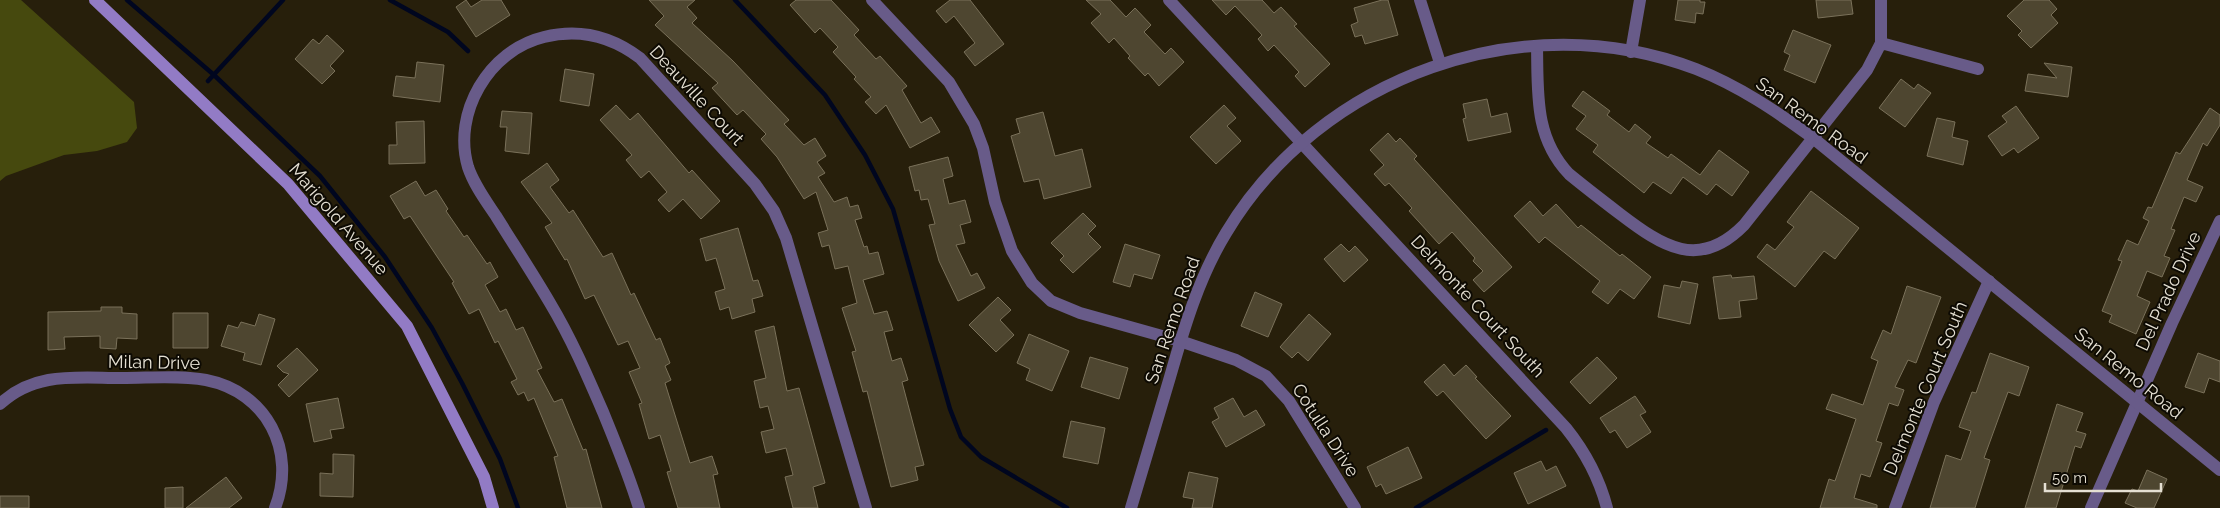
<svg xmlns="http://www.w3.org/2000/svg" width="2220" height="508" font-family="Raleway,sans-serif">
  <rect width="100%" height="100%" fill="#271f0b"/>
  <!-- green -->
  <path fill="#46490e" d="M0,0H21L134,102L137,128L127,142L97,151L64,155L6,176L0,181Z"/>
  <g fill="none" stroke-linecap="round" stroke-linejoin="round">
    <!-- stream -->
    <path stroke="#00061f" stroke-width="4.5" d="M127,0L214,75L320,176L385,257L432,328L462,383L500,459L518,508
      M390,0L448,32L468,51
      M735,0L825,95L865,155L893,209L950,409L961,437L981,457L1067,508
      M208,81L283,0
      M1416,508L1546,430"/>
  </g>
  <!-- building -->
  <path fill="#4e4630" stroke="#7a715a" d="M466,0L471,7L482,0H501L510,15L476,37L456,7Z
    M649,0H695L687,7L697,18L692,23L733,61L789,120L784,124L804,145L815,138L826,156L817,162L825,173L818,177L834,202L847,197L850,207L858,205L862,218L855,220L864,247L867,246L869,254L878,252L884,274L863,280L874,314L887,311L893,330L884,332L892,361L901,358L908,380L902,382L924,465L915,467L918,480L891,487L867,391L863,392L852,352L856,351L842,308L857,303L848,266L835,269L829,245L822,247L818,233L828,230L816,192L804,199L777,157L761,139L766,134L743,110L737,115L712,88L718,83L655,25L664,16Z
    M796,0H831L859,30L854,35L876,59L880,56L907,86L902,90L921,123L931,117L940,132L910,148L886,105L876,114L865,102L871,97L854,79L856,77L833,52L838,47L820,28L815,33L790,5Z
    M950,0H970L1004,44L975,66L964,52L975,43L954,16L946,23L936,11Z
    M1086,0H1110L1126,17L1135,8L1151,25L1144,32L1165,54L1171,48L1184,62L1159,86L1148,73L1145,76L1128,58L1130,56L1114,38L1109,43L1091,23L1101,14Z
    M1212,0H1262L1274,13L1281,7L1297,24L1294,26L1330,64L1305,87L1295,76L1299,72L1274,45L1268,51L1258,39L1262,35L1235,6L1226,15Z
    M1382,0H1388L1398,35L1365,44L1362,35L1355,37L1351,25L1358,22L1354,8Z
    M1678,0H1700V2H1705L1703,14L1696,13L1695,23L1675,20Z
    M1816,0H1851L1853,14L1818,18Z
    M2024,0H2049L2057,9L2051,15L2058,23L2031,48L2018,35L2022,31L2007,16Z
    M1793,30L1831,45L1815,83L1784,70L1790,55L1784,52Z
    M327,35L344,51L330,66L335,71L322,84L295,59L313,39L319,44Z
    M417,62L444,65L440,102L393,96L396,76L415,78Z
    M2044,63L2072,67L2068,97L2025,91L2028,74L2057,78Z
    M565,69L594,74L589,106L560,101Z
    M1901,79L1914,89L1918,84L1931,93L1905,127L1879,108Z
    M1583,91L1610,111L1607,115L1629,132L1635,124L1651,137L1646,143L1668,158L1671,154L1700,175L1719,150L1749,172L1732,196L1716,184L1707,195L1683,177L1671,194L1653,182L1644,193L1593,152L1598,145L1576,129L1586,116L1572,106Z
    M1487,99L1491,117L1507,113L1511,132L1468,141L1463,119L1466,118L1463,104Z
    M616,105L630,120L638,113L689,173L692,170L720,201L701,219L683,199L669,212L658,200L667,192L649,171L641,178L626,160L632,155L600,120Z
    M1224,105L1236,118L1227,126L1241,141L1216,164L1190,137Z
    M2016,106L2039,138L2018,153L2014,148L2002,156L1988,136L2007,122L2002,116Z
    M2210,108L2220,115V125L2207,146L2203,143L2187,180L2203,187L2196,202L2184,197L2171,229L2175,230L2164,256L2170,258L2162,277L2147,271L2137,296L2150,302L2136,334L2109,322L2112,315L2102,311L2122,261L2118,260L2127,240L2138,245L2149,221L2143,218L2148,207L2152,208L2176,152L2180,154Z
    M502,111L532,113L529,154L505,151L507,127H500Z
    M1043,112L1055,156L1082,149L1091,187L1044,199L1039,179L1024,182L1011,136L1020,133L1016,119Z
    M1937,118L1955,122L1952,137L1968,141L1963,165L1927,156Z
    M424,121L425,163L389,164V145H397L396,122Z
    M1388,133L1396,142L1400,138L1417,156L1414,159L1512,267L1484,292L1473,280L1483,271L1473,261L1475,258L1452,232L1439,244L1409,211L1412,208L1389,183L1385,186L1374,174L1384,165L1370,150Z
    M948,157L953,176L943,179L949,204L965,200L971,222L960,225L965,243L956,245L971,276L977,273L985,288L958,301L939,261L929,225L935,224L928,199L921,200L919,190L915,191L909,167Z
    M547,163L559,180L550,187L569,213L573,210L603,257L612,253L631,295L634,293L656,340L660,338L670,363L665,366L671,380L665,383L690,463L712,456L718,474L713,475L720,508H678L667,472L671,471L660,435L649,439L639,404L642,403L629,372L640,368L628,341L618,345L594,295L585,299L567,259L565,260L545,227L552,223L521,182Z
    M416,181L425,196L436,190L448,209L446,211L464,237L467,235L487,264L490,262L498,277L485,285L500,312L506,309L516,330L523,327L542,368L537,370L554,402L562,399L583,450L586,449L602,508H567L554,457L558,456L534,398L528,401L524,392L518,395L511,382L517,379L498,341L495,343L479,309L469,314L452,283L454,282L410,216L404,219L390,196Z
    M1811,191L1859,228L1835,259L1824,251L1795,287L1757,257L1767,244L1775,250L1794,227L1787,222Z
    M1530,201L1543,216L1556,204L1578,228L1581,225L1620,256L1622,254L1651,277L1634,299L1620,289L1608,304L1592,292L1600,281L1545,237L1539,243L1514,216Z
    M1083,213L1096,226L1088,234L1101,247L1073,273L1060,260L1064,256L1051,243Z
    M738,228L753,281L758,280L763,296L752,299L755,312L732,319L729,307L720,310L715,292L725,289L716,258L706,261L700,239Z
    M1125,244L1160,255L1152,279L1134,274L1130,287L1113,282Z
    M1341,244L1349,252L1355,246L1368,260L1344,282L1324,259Z
    M1731,275L1732,278L1754,276L1757,299L1739,301L1741,317L1719,319L1713,277Z
    M1682,281L1698,284L1690,324L1658,317L1664,285L1680,288Z
    M1907,286L1941,297L1916,363L1908,360L1895,387L1904,390L1898,406L1889,403L1876,441L1882,443L1870,477L1861,474L1854,498L1877,505V508H1820L1829,479L1835,481L1856,419L1826,409L1832,394L1863,405L1878,361L1871,358L1883,330L1891,334Z
    M1255,292L1282,304L1268,337L1241,326Z
    M998,297L1011,310L1000,320L1014,335L996,352L969,325Z
    M101,307H122V313L137,314V339L117,338L116,349L100,348V336L64,337L65,349L48,350V312L101,311Z
    M173,313H208V348H173Z
    M259,314L275,319L261,365L243,360L245,353L221,346L228,325L238,328L241,322L255,326Z
    M1309,314L1331,334L1308,361L1298,352L1292,358L1280,347Z
    M774,326L787,391L799,388L825,483L813,487L818,508H793L785,477L793,475L786,448L766,453L761,432L774,429L768,406L760,408L754,381L766,378L755,331Z
    M1029,334L1069,351L1052,391L1026,380L1030,369L1017,363Z
    M297,348L318,370L289,397L278,385L289,374L283,372L277,366Z
    M1990,353L2029,367L2019,396L2008,392L1984,458L1990,460L1975,508H1930L1946,455L1961,460L1971,431L1959,427L1972,392L1976,393Z
    M2198,353L2220,361V382L2209,378L2204,393L2185,387Z
    M1090,357L1128,368L1119,399L1081,387Z
    M1597,357L1617,378L1590,404L1570,382Z
    M1444,364L1454,376L1466,365L1477,377L1475,378L1511,416L1486,439L1443,391L1437,396L1424,382Z
    M1635,396L1646,412L1640,415L1651,432L1627,448L1615,430L1610,433L1600,418Z
    M338,398L344,428L330,430L332,438L314,442L306,404Z
    M1233,398L1244,417L1256,410L1265,425L1226,447L1212,422L1219,418L1214,408Z
    M2057,404L2083,413L2076,431L2086,434L2081,448L2075,446L2056,508H2025Z
    M1071,421L1105,428L1098,464L1063,457Z
    M1408,447L1422,478L1386,494L1381,484L1376,487L1367,467Z
    M333,454L354,455L353,497L320,496V473L333,474Z
    M1541,461L1546,471L1556,466L1566,486L1528,504L1514,473Z
    M2147,470L2167,479L2154,508H2137L2125,503L2132,489L2138,491Z
    M1189,472L1218,478L1212,508H1192L1194,499L1183,497Z
    M226,477L242,498L229,508H186Z
    M183,487V508H165V488Z
    M0,496H29V508H0Z"/>
  <g fill="none" stroke-linecap="round" stroke-linejoin="round">
    <!-- minor -->
    <path stroke="#685b89" stroke-width="12" d="M872,0L949,82L974,124L983,148L995,202L1012,251L1032,283L1051,301L1080,313L1180,341L1236,360L1266,376L1289,401L1355,508
      M1169,0L1566,428C1586,453 1599,477 1607,508
      M1420,0L1440,63
      M1881,43L1978,69
      M1537,46C1538,93 1534,137 1569,174C1586,188 1603,201 1620,214C1662,246 1699,271 1744,225L1867,70L1881,43V0
      M1631,52L1640,0
      M0,404C35,371 78,378 122,378C150,378 180,375 206,380C267,392 297,451 275,508
      M639,508C629,475 616,444 603,412C587,375 571,338 550,303C533,274 514,245 496,216C486,201 474,185 468,167C452,113 489,50 544,37C580,28 611,36 640,58L755,184L774,211L786,238L866,508
      M1895,508L1934,402L1989,281
      M2091,508L2172,323L2220,221"/>
    <!-- tertiary -->
    <path stroke="#685b89" stroke-width="12" d="M1131,508C1144,464 1157,421 1170,377C1184,328 1199,277 1226,233C1320,76 1524,3 1696,69C1739,86 1776,111 1813,138L2220,470"/>
    <!-- secondary -->
    <path stroke="#927bc5" stroke-width="12" d="M95,0L288,184L407,326L484,477L493,508"/>
  </g>
  <g text-anchor="middle" dominant-baseline="central" stroke-width="4" stroke-linejoin="round" paint-order="stroke">
    <!-- street labels -->
    <g font-size="18" fill="#e5e0d3" stroke="#0d0a03">
      <text transform="translate(697 95) rotate(47)">Deauville Court</text>
      <text transform="translate(1812 120) rotate(36)">San Remo Road</text>
      <text transform="translate(339 219) rotate(49)">Marigold Avenue</text>
      <text transform="translate(2168 291) rotate(-65)">Del Prado Drive</text>
      <text transform="translate(1478 306) rotate(47)">Delmonte Court South</text>
      <text transform="translate(1172 320) rotate(-71)">San Remo Road</text>
      <text transform="translate(154 362) rotate(1)">Milan Drive</text>
      <text transform="translate(2129 373) rotate(39)">San Remo Road</text>
      <text transform="translate(1925 388) rotate(-67)">Delmonte Court South</text>
      <text transform="translate(1326 430) rotate(57)">Cotulla Drive</text>
    </g>
  </g>
  <!-- scale -->
  <path d="M2045 483v8h116v-8" fill="none" stroke="#e5e0d3" stroke-width="2.5"/>
  <text x="2052" y="483" font-size="15" fill="#e5e0d3" stroke="#0d0a03" stroke-width="4" paint-order="stroke">50 m</text>
</svg>
